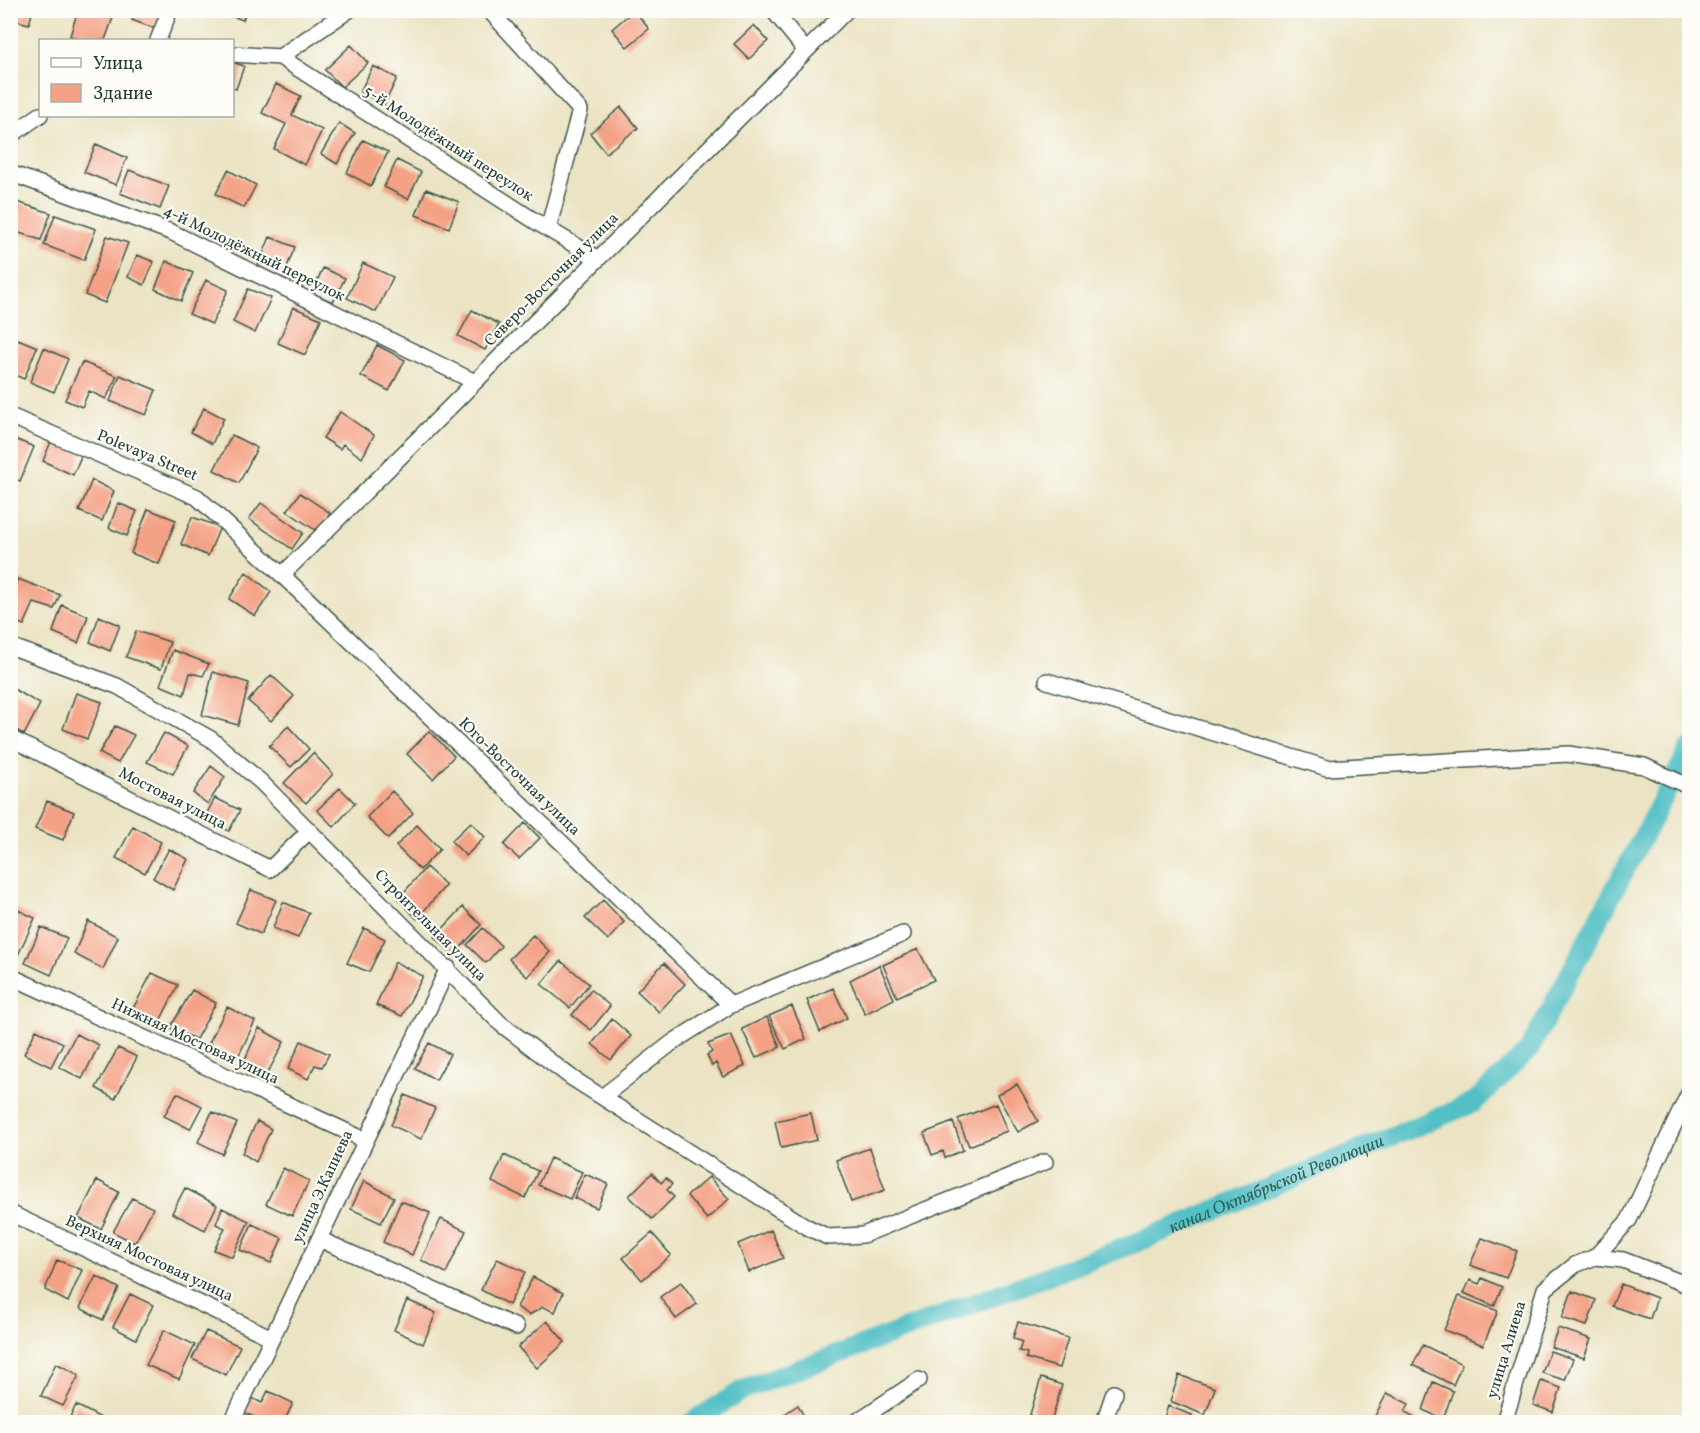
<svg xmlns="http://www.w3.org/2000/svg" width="1700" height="1433" font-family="Vollkorn,serif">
  <rect width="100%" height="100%" fill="#fdfcf7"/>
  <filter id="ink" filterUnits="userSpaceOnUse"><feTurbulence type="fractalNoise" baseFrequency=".0167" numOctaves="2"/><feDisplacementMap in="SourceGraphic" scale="12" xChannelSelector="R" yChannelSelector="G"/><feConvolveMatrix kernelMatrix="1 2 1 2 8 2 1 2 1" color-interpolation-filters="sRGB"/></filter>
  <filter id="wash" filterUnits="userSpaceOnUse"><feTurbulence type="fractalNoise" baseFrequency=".008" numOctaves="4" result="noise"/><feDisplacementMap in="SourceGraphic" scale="24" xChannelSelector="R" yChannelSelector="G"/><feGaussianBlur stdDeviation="1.35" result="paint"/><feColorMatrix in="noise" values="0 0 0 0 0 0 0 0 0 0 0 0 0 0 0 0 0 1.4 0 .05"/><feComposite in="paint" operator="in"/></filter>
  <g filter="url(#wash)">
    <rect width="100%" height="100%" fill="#ebe3c3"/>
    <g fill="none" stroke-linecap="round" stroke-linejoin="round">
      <!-- canal -->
      <path stroke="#52c0c6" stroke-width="20" id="s1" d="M692,1422L743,1390L1133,1244L1473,1103L1529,1050L1690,748"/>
    </g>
    <g id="blocks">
      <!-- building -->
      <path fill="#f4a286" d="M10,10H33L29,24L10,19Z
        M78,10L115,12L105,40H82L70,36Z
        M136,10H164L156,29L132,20Z
        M214,10H246L243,20Z
        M634,10L649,29L627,47L612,29Z
        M754,25L768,41L749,59L734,44Z
        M351,45L368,63L342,87L325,70Z
        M232,62L244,66L236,89L232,88Z
        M373,66L397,78L384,105L360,92Z
        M276,84L301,96L292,115L322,130L305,165L274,149L286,124L262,113Z
        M621,107L638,128L606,153L590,133Z
        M339,123L355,133L337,164L321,154Z
        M363,140L388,152L371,186L347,173Z
        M96,144L127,158L116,185L84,172Z
        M397,160L421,172L408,199L384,187Z
        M129,170L169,186L160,209L120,193Z
        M228,170L256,185L244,208L216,194Z
        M426,189L459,202L449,228L416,215Z
        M17,202L51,213L41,240L10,230V221Z
        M55,215L96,229L84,260L44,245Z
        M107,236L128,243L105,303L85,295Z
        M270,237L295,247L282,279L257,268Z
        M137,255L154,262L144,285L128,277Z
        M166,261L193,273L181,301L155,289Z
        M363,263L393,277L376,312L347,298Z
        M323,268L345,278L333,302L312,293Z
        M206,280L228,290L212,324L189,314Z
        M248,289L271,298L255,333L233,322Z
        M293,307L321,319L305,355L278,343Z
        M472,310L499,324L485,350L458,336Z
        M18,339L37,347L24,379L10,373V358Z
        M377,345L405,360L389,391L361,376Z
        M44,348L68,359L54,392L30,382Z
        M82,362L117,376L106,399L89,391L82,407L65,400Z
        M120,375L156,390L146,415L110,401Z
        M204,408L224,418L212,444L191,432Z
        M340,412L374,435L362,458L343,444L340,449L323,438Z
        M232,435L257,448L239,483L214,470Z
        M10,437L34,447L20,481L10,477Z
        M52,439L82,454L73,475L43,461Z
        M92,480L114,491L102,521L79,511Z
        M300,493L330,513L318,532L287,511Z
        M118,503L137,511L127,536L109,528Z
        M261,503L303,533L292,549L249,519Z
        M148,509L176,520L159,564L131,553Z
        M192,517L220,527L208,556L181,544Z
        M246,572L271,592L255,616L229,599Z
        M18,579L60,595L54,609L34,603L24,625L10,620V596Z
        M62,605L88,616L78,643L53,632Z
        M99,616L120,625L110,651L90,642Z
        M136,631L170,642L161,669L126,657Z
        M173,650L209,664L203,676L190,673L184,695L160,685Z
        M213,672L249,683L238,725L202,715Z
        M271,675L294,696L271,721L248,701Z
        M10,687L40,704L24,735L10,726Z
        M76,693L102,702L87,739L63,729Z
        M115,726L134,735L118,763L99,753Z
        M288,726L309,749L291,767L269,746Z
        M429,731L454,756L433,779L407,754Z
        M164,733L188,746L173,774L147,762Z
        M313,753L333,774L306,803L284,783Z
        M211,766L225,777L208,804L193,793Z
        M340,788L355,803L334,827L317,810Z
        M392,791L413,813L388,839L367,817Z
        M215,798L240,810L229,831L204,819Z
        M47,801L74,812L63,840L35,829Z
        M471,822L485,837L466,856L451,841Z
        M525,823L540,838L519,859L504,845Z
        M417,825L440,849L420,870L396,846Z
        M133,826L161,842L145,873L116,858Z
        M169,849L188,859L173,890L153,878Z
        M426,867L446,885L417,919L398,899Z
        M251,890L276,900L261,934L236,923Z
        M603,900L624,922L608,940L585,918Z
        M283,902L309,913L298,938L273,928Z
        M10,906L35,918L18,955L10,952Z
        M463,907L481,925L454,955L435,937Z
        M88,921L118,937L103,969L74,954Z
        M41,927L67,938L51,975L25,963Z
        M364,928L385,939L369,972L347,963Z
        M483,928L501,946L486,963L467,945Z
        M533,935L550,952L527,977L509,959Z
        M918,949L934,980L897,997L883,965Z
        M561,961L589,984L570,1008L541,984Z
        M395,962L423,976L402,1016L376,1005Z
        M664,963L685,984L659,1012L637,991Z
        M879,965L894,999L865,1014L850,980Z
        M152,973L178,985L157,1027L130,1014Z
        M833,988L847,1018L820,1032L807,1000Z
        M192,990L216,1003L196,1039L170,1028Z
        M591,990L610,1006L591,1030L572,1015Z
        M792,1006L806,1039L785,1049L769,1016Z
        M227,1007L255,1021L238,1057L209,1043Z
        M767,1017L780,1047L756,1058L742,1029Z
        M612,1019L631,1036L611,1060L592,1044Z
        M259,1028L284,1042L265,1078L242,1066Z
        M36,1030L63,1043L51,1067L24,1054Z
        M76,1034L99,1045L82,1079L59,1067Z
        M731,1035L745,1066L723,1077L716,1063L712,1066L707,1055L712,1052L708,1044Z
        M301,1041L329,1054L322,1067L315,1065L308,1079L288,1069Z
        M429,1043L450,1054L436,1080L415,1068Z
        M118,1048L137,1057L115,1099L96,1088Z
        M1017,1084L1038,1121L1018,1132L997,1095Z
        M177,1093L202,1106L190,1129L164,1116Z
        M405,1095L435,1108L421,1139L391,1125Z
        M996,1104L1007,1131L969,1146L958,1119Z
        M212,1112L237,1123L222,1154L198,1142Z
        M811,1113L817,1140L781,1148L775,1121Z
        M257,1121L271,1129L256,1162L242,1153Z
        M953,1122L963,1150L945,1158L943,1151L932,1155L924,1133Z
        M870,1148L885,1190L851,1202L836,1160Z
        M504,1155L538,1171L525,1198L492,1182Z
        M550,1158L582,1172L570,1199L538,1185Z
        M283,1168L309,1181L292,1216L266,1204Z
        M652,1173L661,1183L666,1178L672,1184L667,1190L674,1197L652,1219L629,1196Z
        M585,1174L608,1184L597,1208L574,1198Z
        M709,1177L729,1199L707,1219L687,1196Z
        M97,1180L119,1192L101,1229L78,1218Z
        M364,1181L394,1197L381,1223L351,1209Z
        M185,1188L217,1205L205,1230L172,1213Z
        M132,1198L153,1208L135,1243L113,1232Z
        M401,1201L430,1213L412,1255L383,1242Z
        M222,1208L249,1221L232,1257L214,1250L225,1228L216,1224Z
        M441,1219L466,1231L446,1273L421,1260Z
        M252,1224L282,1238L271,1263L240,1250Z
        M771,1230L783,1258L749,1272L738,1244Z
        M652,1233L671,1255L642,1280L623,1258Z
        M1482,1238L1517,1251L1506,1278L1470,1265Z
        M497,1259L525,1272L509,1305L481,1290Z
        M57,1260L82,1270L68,1302L45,1290Z
        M96,1276L119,1288L103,1320L80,1308Z
        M533,1277L563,1293L555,1312L543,1307L529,1315L517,1307Z
        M1482,1278L1502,1287L1494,1306L1464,1293L1470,1280L1479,1284Z
        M681,1282L697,1304L676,1319L660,1297Z
        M1621,1284L1657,1298L1650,1319L1612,1306Z
        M1572,1291L1596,1300L1587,1326L1562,1318Z
        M130,1294L153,1305L136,1339L113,1327Z
        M1459,1296L1498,1311L1483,1345L1444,1330Z
        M407,1300L436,1313L423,1344L394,1330Z
        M547,1321L565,1342L537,1368L518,1347Z
        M1018,1322L1068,1338L1059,1368L1026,1358L1027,1353L1019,1351L1022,1342L1013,1338Z
        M1558,1328L1591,1339L1584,1358L1551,1347Z
        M164,1330L195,1345L179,1379L146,1365Z
        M206,1331L240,1346L226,1375L192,1359Z
        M1423,1345L1462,1364L1453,1385L1413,1365Z
        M1550,1351L1573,1359L1565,1380L1542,1373Z
        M56,1363L79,1375L63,1406L41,1396Z
        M1179,1375L1215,1388L1205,1415L1170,1401Z
        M1041,1378L1062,1385L1051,1422L1028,1421Z
        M1541,1381L1561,1388L1553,1412L1533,1405Z
        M1433,1382L1453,1391L1443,1419L1423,1410Z
        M268,1391L293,1403L284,1422H266L243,1412L250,1397L262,1403Z
        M1387,1393L1409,1404L1405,1412L1417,1418L1415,1422H1372Z
        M76,1405L103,1419L101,1422H68Z
        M798,1405L807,1422H775L774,1421Z
        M1168,1406L1192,1415L1189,1422L1163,1421Z"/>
    </g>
  </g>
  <g filter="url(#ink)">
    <use href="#blocks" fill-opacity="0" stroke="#3e5649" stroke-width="1.5"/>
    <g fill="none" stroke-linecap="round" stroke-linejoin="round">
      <!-- minor casing -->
      <g stroke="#3e5649" stroke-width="18">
        <path id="minor" d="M489,10L580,110L548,229
          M773,10L806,51
          M158,40L170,10
          M232,54L280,57L349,10
          M280,57L538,223L598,259
          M10,136L40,115
          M10,173L171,232L475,382
          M10,416L197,497L282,575L731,1005
          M282,575L847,10
          M10,646L117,686L211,739L261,782L501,1024L572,1078L807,1227L828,1237L863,1235L1045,1162
          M1047,681L1327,768L1568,754L1644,766L1690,787
          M10,738L270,869L309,831
          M10,976L365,1140
          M602,1097L673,1042L731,1005L903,934
          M10,1213L272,1338
          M319,1239L516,1327
          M1595,1257L1629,1220L1690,1091
          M232,1422L448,968
          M856,1422L919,1380
          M1104,1422L1114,1393
          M1504,1422L1545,1289L1575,1265L1595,1257L1623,1260L1690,1286"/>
      </g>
      <!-- minor -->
      <use href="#minor" stroke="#fff" stroke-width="15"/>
    </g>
  </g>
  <g text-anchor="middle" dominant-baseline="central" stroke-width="4.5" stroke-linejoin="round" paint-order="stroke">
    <!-- street labels -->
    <g font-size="16" fill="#1f3d34" stroke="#fdfcf7">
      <text transform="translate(448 144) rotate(33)">5-й Молодёжный переулок</text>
      <text transform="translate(254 254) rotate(26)">4-й Молодёжный переулок</text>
      <text transform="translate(552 280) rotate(-45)">Северо-Восточная улица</text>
      <text transform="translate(147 456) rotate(23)">Polevaya Street</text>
      <text transform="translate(519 777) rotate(44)">Юго-Восточная улица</text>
      <text transform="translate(172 799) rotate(27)">Мостовая улица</text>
      <text transform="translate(430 926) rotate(45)">Строительная улица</text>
      <text transform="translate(195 1042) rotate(25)">Нижняя Мостовая улица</text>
      <text transform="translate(323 1187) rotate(-65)">улица Э.Капиева</text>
      <text transform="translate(149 1259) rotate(25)">Верхняя Мостовая улица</text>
      <text transform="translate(1507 1350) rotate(-73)">улица Алиева</text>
    </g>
    <!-- water labels -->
    <g font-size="18" font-style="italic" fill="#2e6460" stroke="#fdfcf7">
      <text stroke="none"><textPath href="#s1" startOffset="632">канал Октябрьской Революции</textPath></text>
    </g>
  </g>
  <!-- margin -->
  <rect width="1700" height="1433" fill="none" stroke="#fdfcf7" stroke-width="36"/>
  <!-- legend -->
  <rect x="39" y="39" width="195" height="78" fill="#fdfcf7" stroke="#a4b0a9" stroke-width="1.5"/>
  <rect x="51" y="58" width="30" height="9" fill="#ffffff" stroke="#a4b0a9" stroke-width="1.5"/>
  <text x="93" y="69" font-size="18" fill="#1f3d34">Улица</text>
  <rect x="51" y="84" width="30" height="18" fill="#f4a286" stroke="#a4b0a9" stroke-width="1.5"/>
  <text x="93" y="99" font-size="18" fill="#1f3d34">Здание</text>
</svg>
